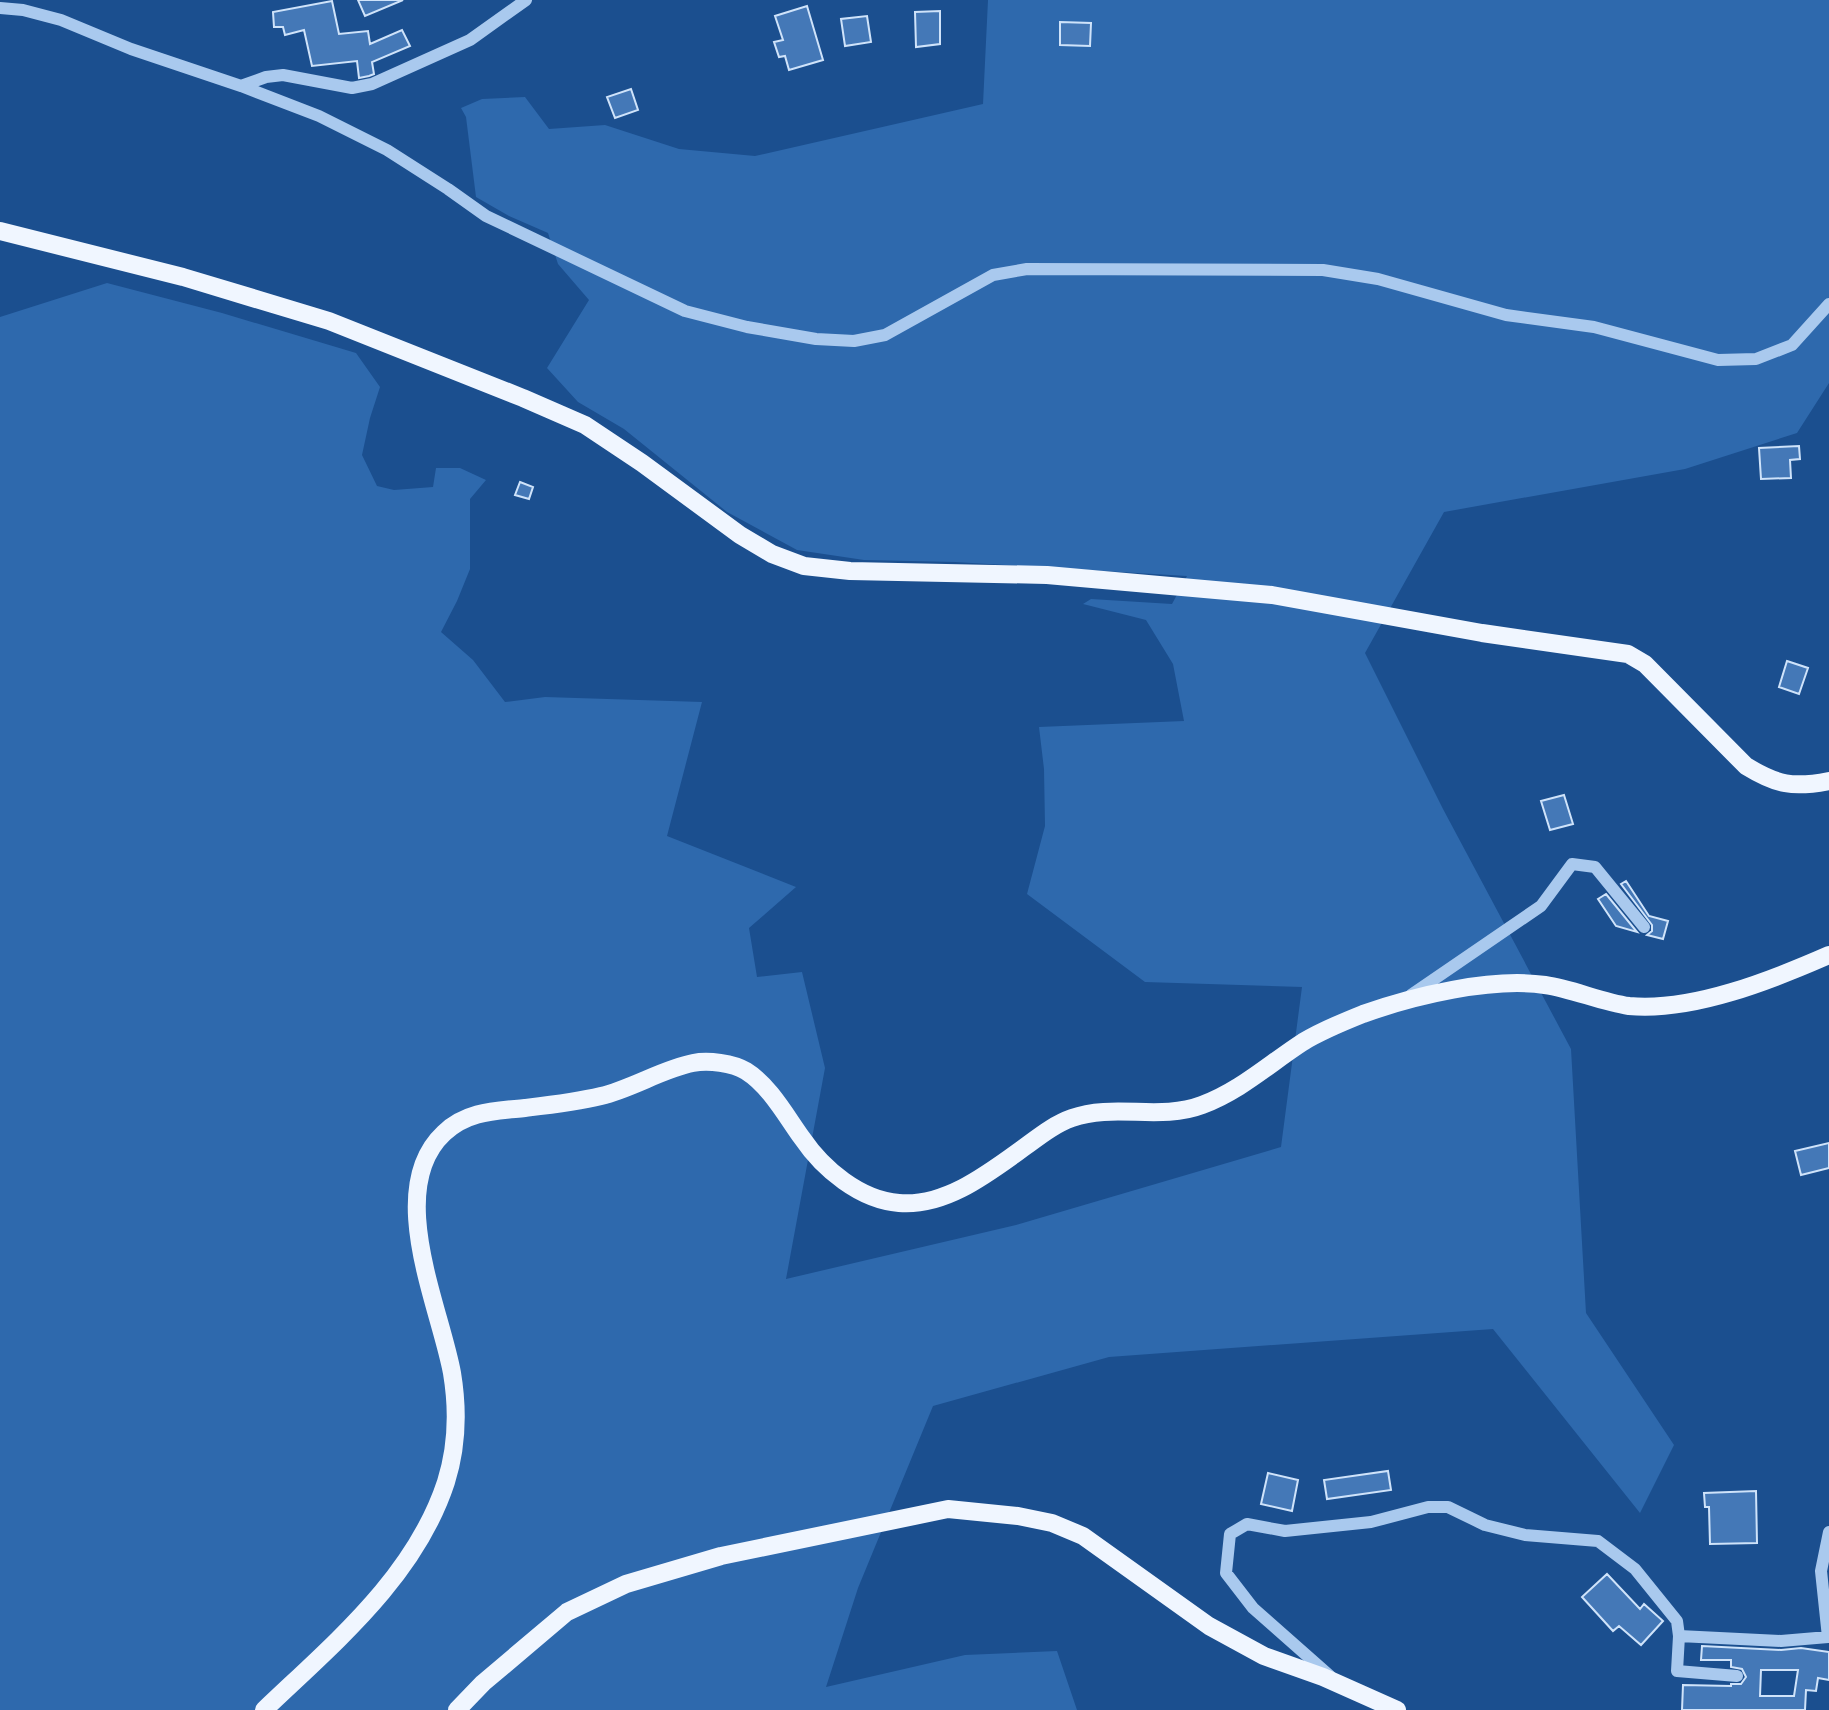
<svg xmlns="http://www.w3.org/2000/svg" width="1829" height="1710" font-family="Commissioner,sans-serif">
  <rect width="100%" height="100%" fill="#1b4f8f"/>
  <!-- green -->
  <path fill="#2e69ad" d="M988,0H1829V383L1797,433L1685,469L1444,512L1365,653L1443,809L1571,1049L1586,1313L1674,1445L1640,1513L1493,1329L1109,1357L933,1406L858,1588L826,1687L965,1655L1057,1651L1077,1710H0V317L107,283L222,313L356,353L380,387L370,418L362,455L377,486L394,490L433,487L436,468H460L486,480L470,499V569L457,601L441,632L473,660L505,702L545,697L702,702L667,836L796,887L749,928L757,977L802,972L825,1068L786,1279L1016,1225L1281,1147L1302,987L1145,982L1027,894L1045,826L1044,769L1039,727L1184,721L1173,664L1146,620L1083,604L1091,599L1172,604L1187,576L955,562L864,560L797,550L727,512L624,429L578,402L547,368L589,300L558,264L548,233L509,216L476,197L466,117L461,108L482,99L525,97L549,129L605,125L679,149L755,156L983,104Z"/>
  <!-- building -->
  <path fill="#4478b7" stroke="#cfe3fa" stroke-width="2" fill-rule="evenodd" d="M358,0H403L365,16Z
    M332,1L339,34L368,31L370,44L402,30L410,46L372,62L374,74L369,76L359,78L357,61L312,66L304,30L285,35L283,27H274L273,12Z
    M807,6L823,60L789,70L785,56L779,57L774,42L783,40L775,16Z
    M940,11V44L916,47L915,12Z
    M867,16L871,42L845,46L841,19Z
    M1060,22L1091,23L1090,46L1060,45Z
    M631,89L638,110L615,118L607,97Z
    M1799,446L1800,459L1790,460L1791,478L1761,479L1759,448Z
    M520,482L533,487L529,499L515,495Z
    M1787,661L1808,668L1799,694L1779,687Z
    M1564,795L1573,824L1550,830L1541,801Z
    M1626,881L1649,916L1668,921L1663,939L1647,935L1652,931V925L1621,884Z
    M1606,894L1637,932L1616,926L1598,899Z
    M1829,1143V1168L1801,1175L1795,1151Z
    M1388,1471L1391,1490L1327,1499L1324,1480Z
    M1268,1473L1298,1480L1292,1511L1261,1504Z
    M1756,1491L1757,1543L1710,1544L1709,1507H1705L1704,1493Z
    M1607,1574L1640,1609L1644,1604L1663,1621L1641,1645L1619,1626L1613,1631L1582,1597Z
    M1702,1646L1781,1650L1801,1648L1829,1652V1680L1818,1678L1816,1691L1806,1690L1805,1710H1682L1683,1685L1731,1686V1684H1741L1746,1677L1742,1669L1731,1667V1660H1701ZM1761,1670H1798L1794,1696H1760Z"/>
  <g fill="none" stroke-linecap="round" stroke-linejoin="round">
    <!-- minor -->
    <path stroke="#a9c9ee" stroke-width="12" d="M0,8L23,10L61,20L131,49L241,86L319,116L387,150L448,189L486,216L685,311L747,327L816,339L854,341L885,335L993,275L1027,269L1323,270L1378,279L1506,315L1594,327L1718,360L1756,359L1792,345L1829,304
      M241,86L266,77L283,75L352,88L372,84L470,40L526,0
      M1411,995L1541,906L1572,864L1595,867L1644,927
      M1679,1636L1781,1641L1828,1637L1821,1571L1829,1532
      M1330,1676L1253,1608L1226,1573L1230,1534L1247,1524L1285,1531L1371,1522L1428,1507H1448L1485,1525L1525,1535L1598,1541L1635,1569L1677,1621L1679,1636L1677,1671L1737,1676"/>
    <!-- major -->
    <path stroke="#f0f6ff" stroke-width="18" d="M0,231L183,277L329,321L523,398L585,425L642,463L740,535L772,554L804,566L850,571L1047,575L1272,595L1482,633L1628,654L1645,664L1746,766C1777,785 1793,788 1829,781
      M264,1710C334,1643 415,1577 446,1482C457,1447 458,1409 452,1373C440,1307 384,1189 444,1133C467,1111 495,1111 525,1108C550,1105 576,1102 601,1096C631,1089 665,1068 693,1063C708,1060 733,1063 746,1071C770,1086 786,1116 802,1138C823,1169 860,1200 899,1203C946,1207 990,1172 1026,1146C1041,1135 1055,1124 1072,1118C1114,1103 1160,1121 1202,1105C1240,1091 1269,1064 1303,1042C1321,1031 1343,1022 1363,1014C1413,996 1492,977 1545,985C1573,989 1601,1002 1629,1006C1692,1012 1772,980 1829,955
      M457,1710L483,1683L567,1612L626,1584L721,1556L948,1509L1018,1516L1052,1523L1083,1536L1209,1626L1264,1656L1323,1677L1397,1710"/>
  </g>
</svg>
